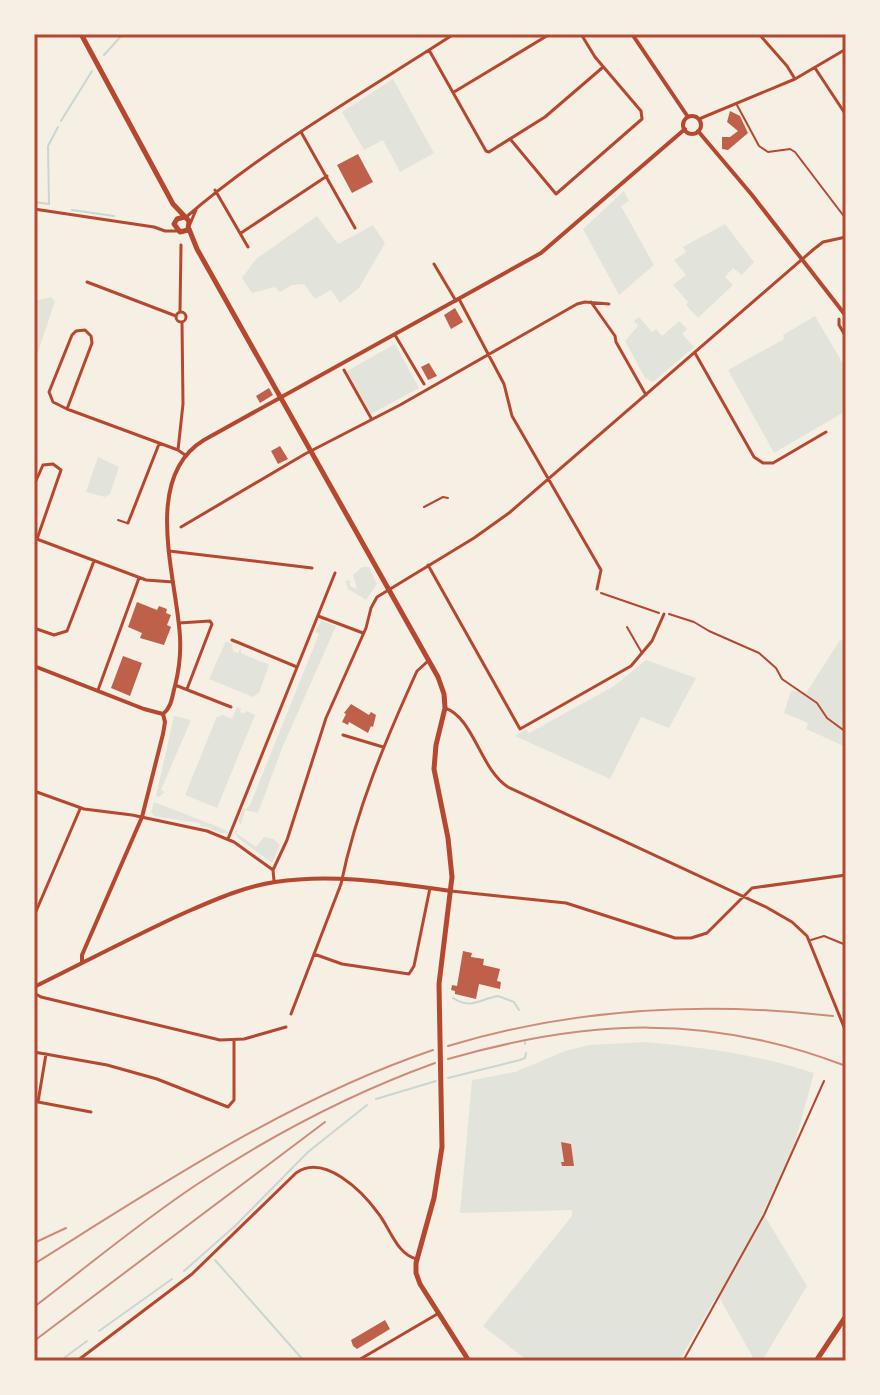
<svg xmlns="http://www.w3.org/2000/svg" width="880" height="1395" font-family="'Asap Condensed',sans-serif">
  <rect width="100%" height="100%" fill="#f6efe4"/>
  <!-- green -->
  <path fill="#e2e4dc" d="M393,79L434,153L400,172L383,140L364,150L342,112Z
    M624,191L629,201L621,206L654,265L619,295L583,229Z
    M317,216L338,244L373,225L385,243L359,288L340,303L331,290L315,299L304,284L292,285L280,292L275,287L252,293L242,278L256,259Z
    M725,224L754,262L742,275L733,268L725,277L733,285L698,318L686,305L688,302L673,285L686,275L674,260L686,252L683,247Z
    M51,297L55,301L34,364V301Z
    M815,316L846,369V411L774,453L728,370L784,339L783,335Z
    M639,317L652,332L656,329L662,336L679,321L687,329L682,334L694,347L653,382L645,378L625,341L638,326L634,321Z
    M395,344L419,388L371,414L347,371Z
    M98,457L119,467L110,494L105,497L86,492Z
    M362,567H369L377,584L366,600L348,589L345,581L350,580V586L357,589L353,575Z
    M321,621L336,626L283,746L258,813L245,810L241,825L238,821L243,808L246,809L250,805L319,634L315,632Z
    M840,640L846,642V747L806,729L808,723L784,713L791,691L806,693Z
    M226,641L232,644L233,651L238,653L241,648V653L269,665L259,693L253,697L209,679Z
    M646,660L696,678L669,728L641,717L610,779L515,736L526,729L529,733L614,686Z
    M237,707L241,709L240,712L244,714L246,711L255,715L217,808L185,795L217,716L220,717L221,714L232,719Z
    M174,716L191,720L161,790L165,792L159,797L156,796Z
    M154,802L226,830L227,833C217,835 211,825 201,826L199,823L154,816L151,812Z
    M238,829L236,833L256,847L264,837L274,839L280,845L272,863L238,838L234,832Z
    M645,1042C703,1047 759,1055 814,1073L794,1146L763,1213L807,1286L762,1361H755L720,1299L714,1300L679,1361H528L483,1326L572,1216V1210L460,1213L472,1080L515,1072L565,1051L589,1045Z"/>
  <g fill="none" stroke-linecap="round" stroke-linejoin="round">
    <!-- stream -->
    <path stroke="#c9d6d2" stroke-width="2" d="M104,55L123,34
      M61,121L92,71
      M34,166V198
      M34,202L49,204L48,146L58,127
      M72,210L114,216
      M453,998C471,1010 480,999 498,996L514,1002L519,1010
      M525,1042V1044
      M448,1078L520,1060L525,1058L526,1053
      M376,1099L436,1081
      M215,1260L304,1361
      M184,1271L235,1226L308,1152L367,1105
      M99,1331L172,1279
      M60,1361L87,1341"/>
  </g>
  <!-- building -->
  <path fill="#bf614a" d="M730,111L740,116L748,133L728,150L722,149V137H730L738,131L727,122Z
    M358,154L373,182L352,193L337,165Z
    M455,308L463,322L451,329L444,315Z
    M429,363L437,376L428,380L421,367Z
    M269,388L273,395L260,403L256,396Z
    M280,446L288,459L278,464L271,451Z
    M137,602L157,610L159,606L167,609L166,613L171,615L167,625L171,627L164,645L140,638L142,633L128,627Z
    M123,656L142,663L130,696L111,688Z
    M351,704L369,715L371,712L376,715L373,727L371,726L368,733L349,722L348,725L342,722L346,714L344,713Z
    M463,951L472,953L471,957L484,959L483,965L500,969L497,981L501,982L500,989L479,984L476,999L455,994V991L451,990L452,985L457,986Z
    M561,1142L571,1144L574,1166H562L561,1162H564Z
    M385,1320L390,1329L357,1349L353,1346L351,1340Z"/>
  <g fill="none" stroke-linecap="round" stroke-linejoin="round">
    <!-- path -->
    <path stroke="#b5482f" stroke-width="2" d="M601,593L659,613
      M669,614L694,622L709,631L759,653L776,668L782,679L817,703L827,718L846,732"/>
    <!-- service -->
    <path stroke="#b5482f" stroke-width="2" d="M737,105L759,146L768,152L790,149L795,152L846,219
      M424,507L443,497L448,498
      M118,520L127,523
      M627,627L642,653
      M811,940L824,936L846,945
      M683,1361L764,1215L824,1081"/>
    <!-- minor -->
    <path stroke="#b5482f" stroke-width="3" d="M759,34L787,66L795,79
      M429,50L486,151L489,152L545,117L602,68
      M815,68L846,115
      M454,92L550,34
      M699,119L795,79L846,49
      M301,132L355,228
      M511,140L556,194L642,119L641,111L595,57L581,34
      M215,190L248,247
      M34,209L154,227L165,231H177
      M185,218C267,147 363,93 454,34
      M190,224L196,210
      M241,233L327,176
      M434,264L456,301
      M87,282L176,316
      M459,299L504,384L512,416L601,570L597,589
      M591,302L615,336L616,342L646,395
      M176 317a5 5 0 1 1 10 0a5 5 0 1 1-10 0Z
      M180,312L181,245
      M839,319V325L846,337
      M85,330L91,336L92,343L67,409L53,402L49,392L72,335L76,331Z
      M395,335L424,384
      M695,353L754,457L763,463H773L826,432
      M344,370L371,418
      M67,409L178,450L185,455
      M178,450L183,404L182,322
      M34,485L43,465L53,464L61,470L37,539
      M128,523L159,444
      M181,527L305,454L400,405L577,304L585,302L609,304
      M34,538L146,580L173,582
      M169,551L312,568
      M428,565L520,729L631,666L652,641L664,614
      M318,616L363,633
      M179,623L210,621L212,624L187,689
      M34,628L54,635L67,631L94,561
      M232,640L297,667
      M175,685L231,707
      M98,690L139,578
      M445,708C474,718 480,769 508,787L766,907L792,922L807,936L846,1032
      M343,735L383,747
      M34,791L84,809L132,815L207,831L234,842L273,870
      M228,839L335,573
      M274,881L273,870L287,840L326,718L366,628L371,608L377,597L474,538L509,513L814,249L823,242L846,237
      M451,891L566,903L675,938H691L707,933L752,888L846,875
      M34,916L80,809
      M314,954L342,964L409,974L414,966L430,888
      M34,993L41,997L220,1040L244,1039L286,1027
      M291,1014L341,884C356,810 386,739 417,671L427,662
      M34,1052L107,1065L157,1079L228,1107L234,1100V1040
      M46,1054L38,1102L91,1112
      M77,1361L192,1274L296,1173C324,1153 362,1191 378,1213C390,1228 397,1255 417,1259
      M357,1361L439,1313"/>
    <!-- tertiary -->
    <path stroke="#b5482f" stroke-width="4" d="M632,34L688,117
      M683 125a9 9 0 1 1 18 0a9 9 0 1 1-18 0Z
      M698,131L752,195L846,316
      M34,666L144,709L163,714
      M82,962V955L142,817L163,734L165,722L163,714C172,707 172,696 175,686C179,670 181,654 180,637C177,579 141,478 204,440L541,253L685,129
      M34,987C83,963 132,937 182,914C212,901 242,887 275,882C334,873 392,883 451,891"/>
    <!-- secondary -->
    <path stroke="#b5482f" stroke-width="5" d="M81,34L173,204L189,221L188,230L180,232L174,224L177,219L184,217
      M189,229L197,249L438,677L444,694L445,708L436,745L434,769L448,838L452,877L439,984L442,1147L434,1198L416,1263V1273L420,1284L469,1361"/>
    <!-- primary -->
    <path stroke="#b5482f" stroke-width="5" d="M816,1361L846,1316"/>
    <!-- rail -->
    <path stroke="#cf8b77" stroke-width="2" d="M448,1046C574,1008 703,1001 833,1016
      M448,1059C587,1019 709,1013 846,1066
      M34,1243L66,1228
      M34,1264C162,1184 289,1099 433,1050
      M34,1307C88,1266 139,1223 196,1185C270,1136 352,1093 435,1063
      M34,1341L325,1122"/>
  </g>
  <!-- border -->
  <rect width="880" height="1395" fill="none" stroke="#f6efe4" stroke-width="72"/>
  <rect x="36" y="36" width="808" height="1323" fill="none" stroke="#b5482f" stroke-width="3"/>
</svg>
